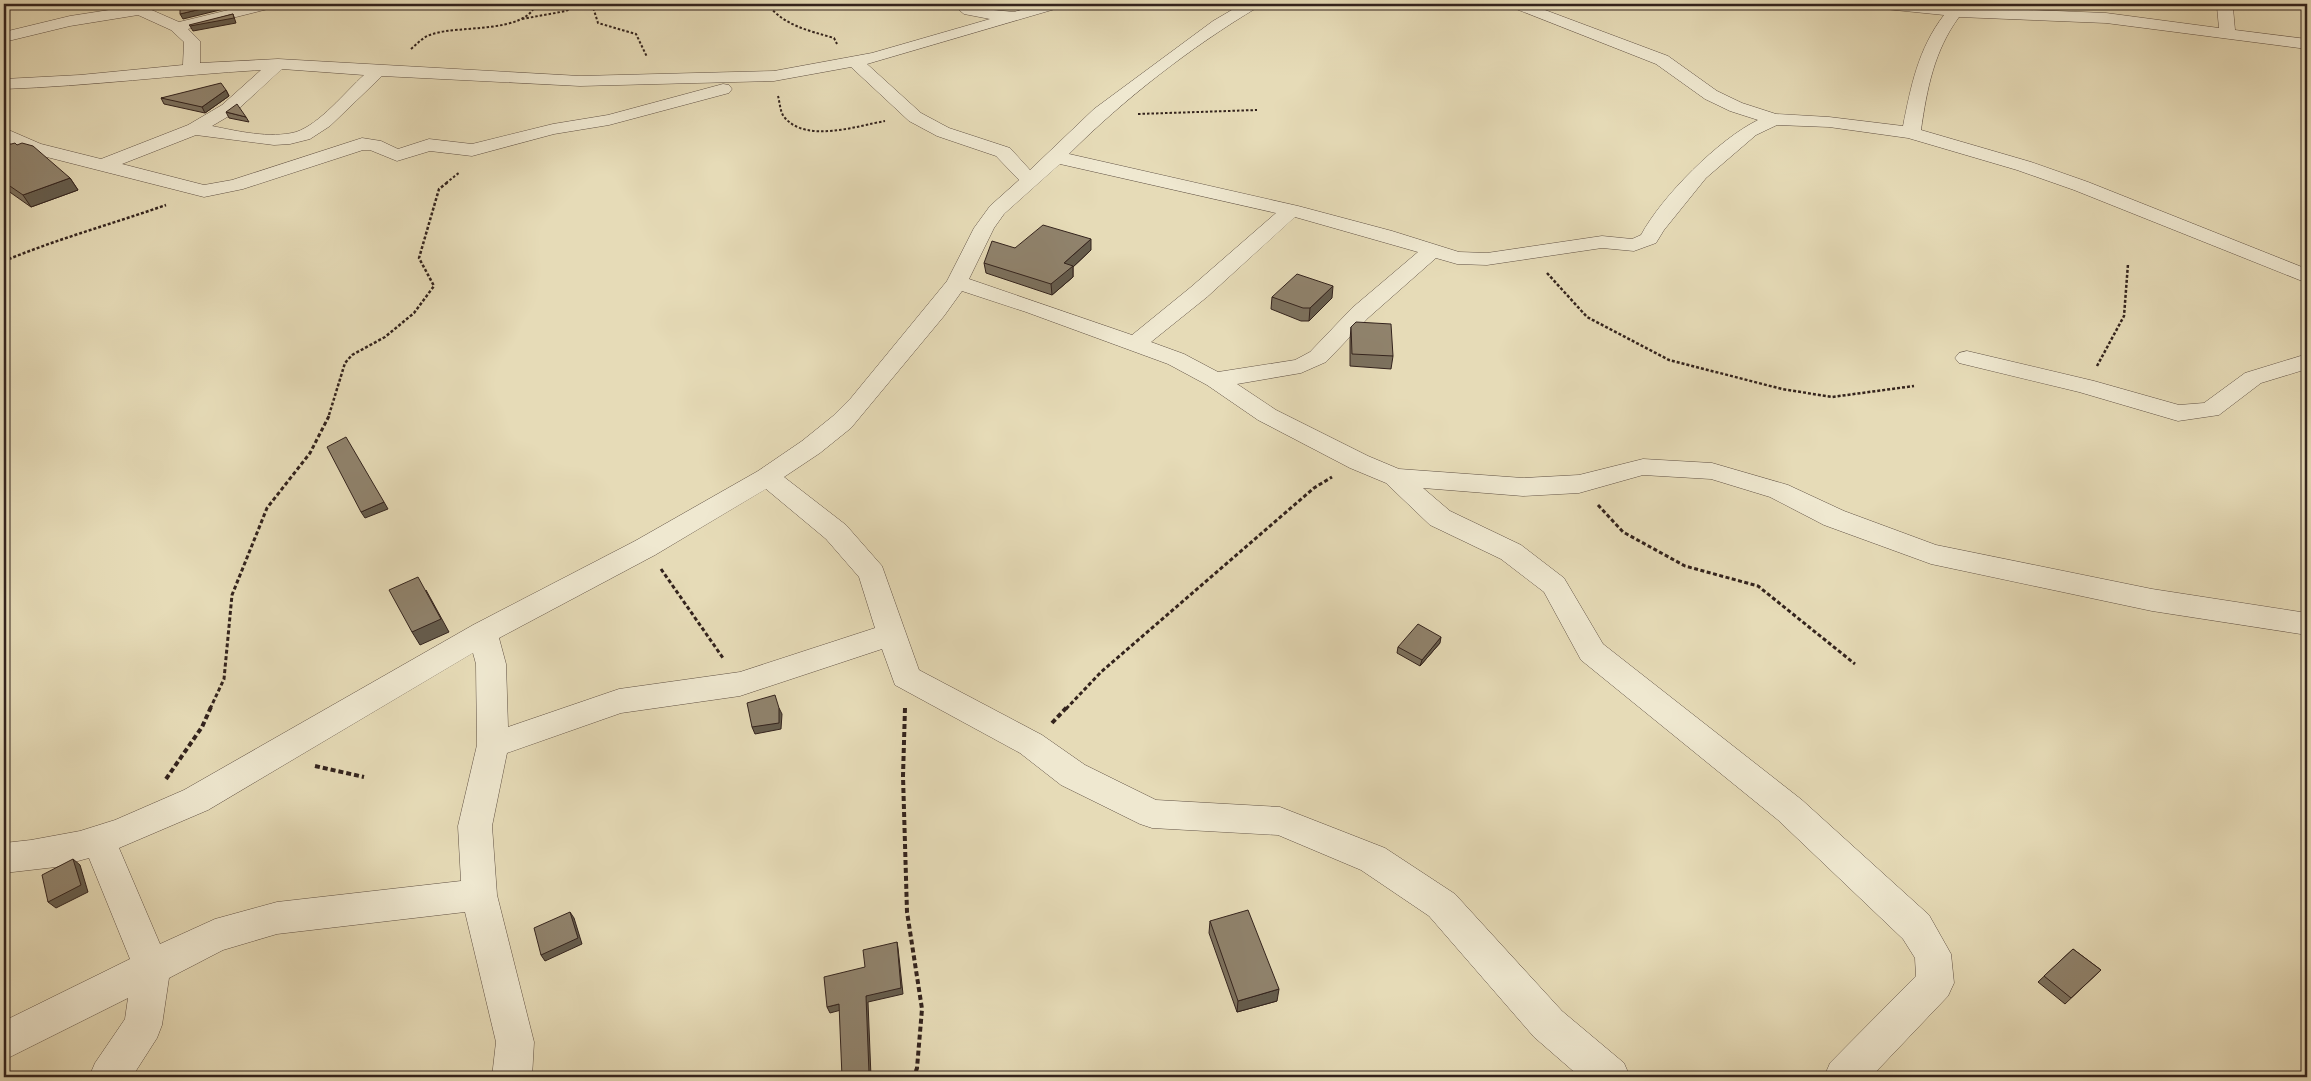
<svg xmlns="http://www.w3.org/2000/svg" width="2311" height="1081" font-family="'Libre Caslon Text',serif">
  <rect width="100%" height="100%" fill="#e6dbb7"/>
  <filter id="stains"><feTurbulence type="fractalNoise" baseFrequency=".004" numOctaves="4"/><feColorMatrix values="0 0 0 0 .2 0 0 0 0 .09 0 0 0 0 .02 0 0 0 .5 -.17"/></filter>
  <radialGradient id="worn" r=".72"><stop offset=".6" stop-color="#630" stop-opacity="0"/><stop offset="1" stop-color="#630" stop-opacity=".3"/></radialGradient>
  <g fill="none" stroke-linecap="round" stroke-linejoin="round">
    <!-- street casing -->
    <g stroke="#605144" stroke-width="1">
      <path id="street" d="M118,4H138L179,22L253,4H279L276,7L188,29L200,41V63L278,59L580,76L774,71L872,53L990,19L964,14L952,4H969L983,9L1014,12L1041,4H1065L1062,7L867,64L921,113L949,128L1010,148L1030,170L1094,109L1213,21L1242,4H1261L1258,7C1191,47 1124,99 1069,154L1298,206L1392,231L1459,252L1487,253L1602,236L1632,239L1641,235C1662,196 1719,139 1758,120L1730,111L1705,99L1656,64L1511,7L1508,4H1529L1668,56L1717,91L1742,103L1776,114L1829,117L1903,126C1911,86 1918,49 1944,15L1885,9L1880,7L1877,4H1923L1955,7L2106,13L2219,28L2217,7L2220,4H2237L2233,8L2235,30L2307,39V49L2106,23L1959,17C1934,51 1927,89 1921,130L2031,162L2088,182L2307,269V283L2074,190L2017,170L1908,138L1829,127L1777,125L1756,135L1706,178L1664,230L1656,243L1634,251L1602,248L1487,265L1457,264L1436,258L1368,318L1326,362L1301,373L1237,384L1276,410L1368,456L1399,469L1523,478L1579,475L1643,459L1712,463L1788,485L1844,511L1936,545L2152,589L2307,613V635L2152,611L1931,564L1824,525L1770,497L1711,479L1643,475L1579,493L1523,496L1423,488L1450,511L1521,545L1564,578L1603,644L1802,800L1929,915L1951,954L1954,983L1948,996L1871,1077H1824L1830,1063L1916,976L1915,958L1903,939L1778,820L1581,660L1544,592L1501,559L1430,525L1386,483L1350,468L1258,420L1207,385L1168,364L1026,312L962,291L944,316L851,428L820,453L784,477L846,525L882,566L919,670L1042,735L1085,765L1156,800L1280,807L1385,848L1455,894L1562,1011L1624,1063L1630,1077H1580L1534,1037L1429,916L1361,870L1278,835L1152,828L1140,824L1061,785L1020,753L895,685L882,649L740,696L621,713L507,753L492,826L497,895L534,1042L532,1077H492L496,1042L465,912L277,934L223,950L169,978L162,1025L157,1038L132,1077H89L95,1063L125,1019L128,998L4,1060V1021L130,959L89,858L56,867L4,873V843L31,840L80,831L115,820L184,790L473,625L635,541L758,471L802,441L833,416L851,398L947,281L974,228L990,206L1019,180L996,156L937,136L909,121L851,67L774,81L580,86L382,76L330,126L310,139L290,144L274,145L196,135L122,164L204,185L232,180L362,138L381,141L398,149L429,139L472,144L553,124L608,115L723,84L729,85L732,89L729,93L609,125L554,134L472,156L430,151L397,161L370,150H363L243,189L204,197L27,152L4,140V128L41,144L101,159L188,125L222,105L261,70C175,75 90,86 4,89V79L80,75L183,65L184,42L171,30L138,15L70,26L4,42V32L70,16L122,8ZM282,69L364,75C345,92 320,124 296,132C270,139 237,131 212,126L234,113ZM1060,164L1276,213L1191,287L1132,335L969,279L994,228L1004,214ZM1295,217L1418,252L1352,308L1310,352L1295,360L1218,372L1184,354L1151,342L1207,297ZM766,489L826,539L859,577L875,628L740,672L619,689L508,727L506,664L499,638L655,555ZM473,653L476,664L477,745L458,826L461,881L277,902L215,919L160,944L119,848L208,810Z
        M1967,351L2094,381L2179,405L2204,403L2245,373L2307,354V369L2261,383L2219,415L2178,421L2079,392L1959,363L1955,358L1959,353Z"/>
    </g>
    <!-- path-far3 -->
    <path stroke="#33231d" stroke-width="2" stroke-dasharray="2.5 2" stroke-linecap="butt" d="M592,4L598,23L636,34L647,57
      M767,4C785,26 807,30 834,38L837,44
      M522,19L566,11L579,4
      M411,49C418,43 424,36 433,34C459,25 525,34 536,4
      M778,96C780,103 780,113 785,118C807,143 857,126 885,121
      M1138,114L1257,110
      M446,183L460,172"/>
    <!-- path-far2 -->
    <path stroke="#33231d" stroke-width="2.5" stroke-dasharray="3 2" stroke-linecap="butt" d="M4,261C57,239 112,224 166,205
      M1547,273L1587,317L1669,360L1782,389L1832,397L1914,386
      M2097,366L2124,316L2128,264
      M329,415L345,363L352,355L385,337L414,313L434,286L419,258L439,189L448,182"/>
    <!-- path-far1 -->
    <path stroke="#33231d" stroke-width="3" stroke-dasharray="4 2.5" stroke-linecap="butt" d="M1598,505L1623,532L1685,566L1758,586L1855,664
      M661,569L723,658
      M210,709L224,679L232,595L267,508L310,453L330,414
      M1066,709L1101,672L1314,488L1332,477"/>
    <!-- path -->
    <path stroke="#33231d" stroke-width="4" stroke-dasharray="5 3" stroke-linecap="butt" d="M905,708L903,776L907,912L922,1009L917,1068L914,1077
      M1052,723L1067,707
      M315,766L364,777
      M166,779L202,727L211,707"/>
    <!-- street -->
    <use href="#street" fill="#efe8d0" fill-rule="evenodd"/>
  </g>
  <!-- wall -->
  <path fill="#7c715e" stroke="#33231d" d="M1017,4H1035L1023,7Z
    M226,90L229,96L205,113L164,104L161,98Z
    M226,112L246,117L249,122L229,118Z
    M17,145L70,178L78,190L31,207L4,188V146Z
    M1015,248L1091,250L1073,267V277L1052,295L986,273L984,263Z
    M1272,297L1332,298L1309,321H1301L1271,309Z
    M1351,327L1393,356L1391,369L1350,366V340Z
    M1440,643L1420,666L1397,653L1398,647Z
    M1210,921L1277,1001L1237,1012L1209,933Z
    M2073,949L2101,970L2065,1004L2038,982Z"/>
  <!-- shaded-wall -->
  <path fill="#655c4c" stroke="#33231d" d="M222,4H231L232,7L183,19L180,14Z
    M1023,4H1035L1023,7Z
    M233,14L236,23L193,31L190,26Z
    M226,90L229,96L205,113L202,107Z
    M70,178L78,190L31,207L23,195Z
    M1091,239V250L1073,267V277L1052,295L1051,284L1064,263Z
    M1333,286L1332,298L1309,321L1310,308Z
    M384,502L388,509L365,518L361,512Z
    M426,590L449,632L420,645L412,632Z
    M1441,637L1440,643L1420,666L1422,660Z
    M779,708L782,714L781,729L755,734L752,727Z
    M73,859L80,865L88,892L56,908L48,902Z
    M570,912L574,918L582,944L545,961L541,955Z
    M897,942L898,948L903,994L868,1002L871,1077H850L866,996Z
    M1279,989L1277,1001L1237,1012L1238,1001Z
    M839,1004L841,1010L830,1013L827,1007Z"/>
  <!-- building -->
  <path fill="#90836d" stroke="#33231d" d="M180,4H222L180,14Z
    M233,14L234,18L190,26L189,25Z
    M221,83L226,90L202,107L161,98Z
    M237,104L246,117L226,112Z
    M15,143L17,145L22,143L33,146L70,178L23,195L4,182V146Z
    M1043,225L1091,239L1064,263L1073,266L1051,284L984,263L992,241L1015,248Z
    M1297,274L1333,286L1310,308H1303L1272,297Z
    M1356,322L1391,324L1393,356L1352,354L1351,327Z
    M346,437L384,502L361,512L327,447Z
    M418,577L441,619L412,632L389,590Z
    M1418,624L1441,637L1422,660L1398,647Z
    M775,695L779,708V723L752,727L747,703Z
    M73,859L81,885L48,902L42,875Z
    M1248,910L1279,989L1238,1001L1210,921Z
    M570,912L578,938L541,955L534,928Z
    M897,942L901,988L866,996L869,1073L850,1077H842L839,1004L827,1007L824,977L865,967L863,950Z
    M2073,949L2101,970L2071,998L2044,976Z"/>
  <!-- margin -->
  <rect width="2311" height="1081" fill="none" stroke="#e6dbb7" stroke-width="20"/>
  <rect x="5" y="5" width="2301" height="1071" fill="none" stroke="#33231d" stroke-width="2.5"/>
  <rect x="10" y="10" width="2291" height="1061" fill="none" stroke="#33231d"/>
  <rect width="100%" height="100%" filter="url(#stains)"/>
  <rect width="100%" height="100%" fill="url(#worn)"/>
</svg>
